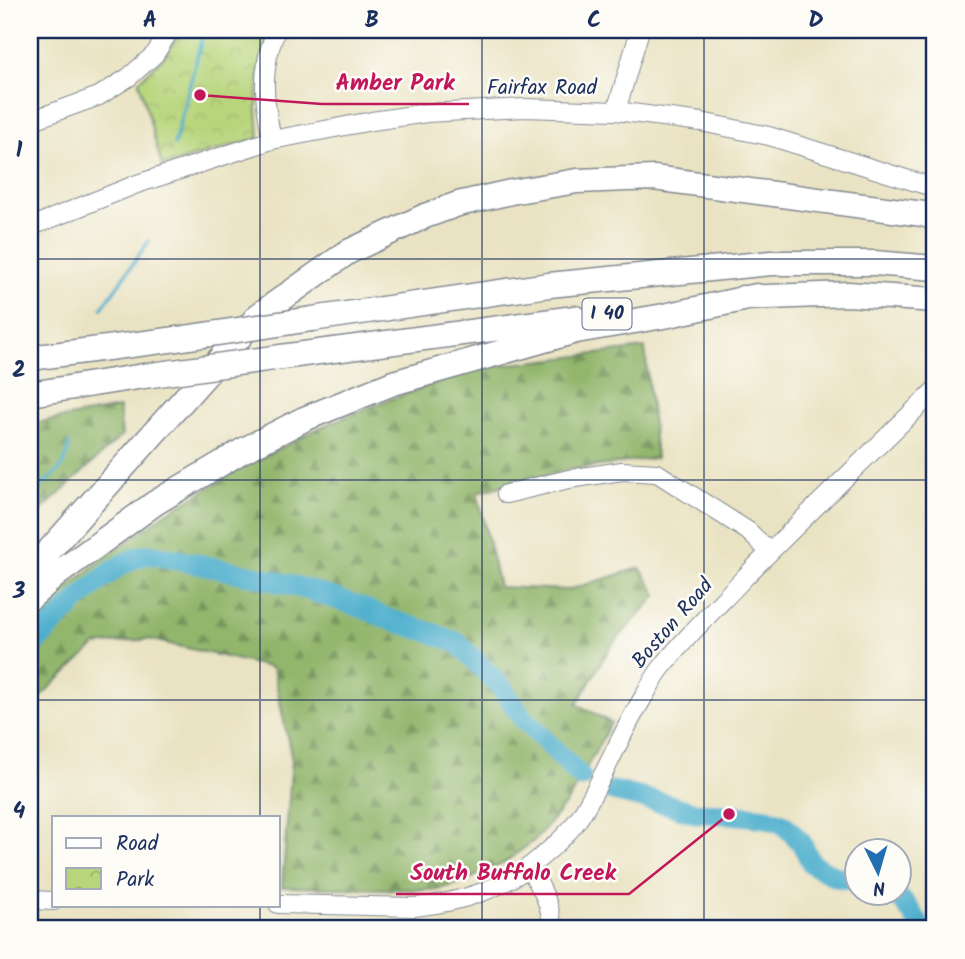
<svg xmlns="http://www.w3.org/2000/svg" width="965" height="959" font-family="Kalam,sans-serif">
  <defs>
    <pattern id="forest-firs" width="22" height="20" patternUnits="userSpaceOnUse" patternTransform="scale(1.75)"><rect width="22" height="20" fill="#92b66c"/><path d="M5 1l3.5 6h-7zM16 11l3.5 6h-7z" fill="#76945c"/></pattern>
    <pattern id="park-crowns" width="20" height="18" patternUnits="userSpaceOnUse" patternTransform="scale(1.75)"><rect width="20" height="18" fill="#b8d57c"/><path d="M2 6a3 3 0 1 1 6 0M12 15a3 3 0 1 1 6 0" fill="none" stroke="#9eb76e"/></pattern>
  </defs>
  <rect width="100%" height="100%" fill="#fdfcf7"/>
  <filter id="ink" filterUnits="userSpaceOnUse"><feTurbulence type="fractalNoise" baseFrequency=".0143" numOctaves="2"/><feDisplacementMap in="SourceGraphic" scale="14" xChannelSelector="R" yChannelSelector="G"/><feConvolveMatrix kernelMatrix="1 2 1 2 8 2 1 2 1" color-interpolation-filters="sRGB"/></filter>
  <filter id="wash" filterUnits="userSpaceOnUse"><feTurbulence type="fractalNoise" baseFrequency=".00686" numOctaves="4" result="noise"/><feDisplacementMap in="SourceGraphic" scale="28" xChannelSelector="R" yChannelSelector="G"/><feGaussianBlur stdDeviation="1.57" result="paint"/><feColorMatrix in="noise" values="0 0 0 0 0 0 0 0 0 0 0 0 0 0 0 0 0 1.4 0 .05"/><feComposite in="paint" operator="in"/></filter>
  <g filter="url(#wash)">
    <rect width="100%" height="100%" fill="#eae3c3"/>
    <!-- forest -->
    <path fill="url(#forest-firs)" stroke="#567265" stroke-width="2" d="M645,348L656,458L563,471L477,492L499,587L568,590L640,568L657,595L611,646L577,704L611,723L568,801L536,839L504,863L463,882L434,890L282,887L292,760L273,668L148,639L96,645L30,706V620L96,564L165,514L243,467L323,426L380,403L478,368Z
      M119,408L122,435L30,521V424Z"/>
    <!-- park -->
    <path fill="url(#park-crowns)" stroke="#6a826d" stroke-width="2" d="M182,30H269L259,73L257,108L259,138L162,166L139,81L163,58Z"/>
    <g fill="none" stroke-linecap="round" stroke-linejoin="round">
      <!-- stream -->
      <path stroke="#4eafcd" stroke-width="3.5" d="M174,145L204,30
        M102,308L149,241
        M30,494C50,478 67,471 69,443"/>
      <!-- river -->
      <path stroke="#4eafcd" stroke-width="21" d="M30,648C56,622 113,558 150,554L259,577L309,590L363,608L388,619L432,633L458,643L502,688L522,717L581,777
        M613,791L667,804L695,813L729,814L767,818L783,824L801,842L812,864L836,877L856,880
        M892,892C903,899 916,917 921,929"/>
    </g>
  </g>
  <g filter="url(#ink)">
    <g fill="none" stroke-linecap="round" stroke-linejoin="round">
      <!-- minor casing -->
      <g stroke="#828990" stroke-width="20">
        <path id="minor" d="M616,111L640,30
          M30,121L99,96L129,77L155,54L170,30
          M272,140C267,114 262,88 267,62C268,51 273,40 276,30
          M30,227L137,184L272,140L372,121L427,113L525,108L616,111L701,122L769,136L935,188
          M506,494L569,479L622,471L657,473L748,531L770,552
          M529,867C541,887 552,906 552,929
          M30,900L54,901
          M278,904L415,907C462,902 505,889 541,857C556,845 571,831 581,815C605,776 621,732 646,693C651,684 656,674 663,666C688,634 718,606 746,576C808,513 872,452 935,390"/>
      </g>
      <!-- highway casing -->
      <g stroke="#828990" stroke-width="27">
        <path id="highway" d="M743,298L848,294L935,300
          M312,319L549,285L771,263H874L935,268
          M281,357L575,318
          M30,358L177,339
          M30,394L144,376
          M30,572L259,315L348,252L425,216L458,204L511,192L577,181L654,178L923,214L935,218
          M30,598L56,575L155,503L242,451L304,419L393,383L576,331L664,316L757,296"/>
      </g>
      <!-- minor -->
      <use href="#minor" stroke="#fff" stroke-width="18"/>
      <!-- highway -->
      <use href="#highway" stroke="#fff" stroke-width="24"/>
      <!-- highway-bridge casing -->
      <g stroke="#828990" stroke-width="27" stroke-linecap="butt">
        <path id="highway-bridge" d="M177,339L312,319
          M144,376L281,357"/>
      </g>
      <!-- highway-bridge -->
      <use href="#highway-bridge" stroke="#fff" stroke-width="24"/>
    </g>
  </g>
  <!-- grid -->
  <path fill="none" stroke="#1b2f5e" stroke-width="2" stroke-opacity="0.55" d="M260,30V817M482,30V929M704,30V929M30,259H935M30,480H935M30,700H935M260,905V929"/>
  <g text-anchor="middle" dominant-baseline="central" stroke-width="5" stroke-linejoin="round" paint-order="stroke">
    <!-- shield labels -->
    <rect fill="#fdfcf7" stroke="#5f6c8c" stroke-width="2" x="582.5" y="298.5" width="49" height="31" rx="5"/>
    <g font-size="19" font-weight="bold" fill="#1b2f5e">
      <text x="607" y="314">I 40</text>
    </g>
    <!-- street labels -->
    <g font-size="21" fill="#1b2f5e" stroke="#fdfcf7">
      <text x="542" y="88">Fairfax Road</text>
      <text transform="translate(673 624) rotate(-49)">Boston Road</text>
    </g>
  </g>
  <!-- callouts -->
  <path fill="none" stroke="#c2185b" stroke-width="2.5" d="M200 95L322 104H469M729 814L629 894H396"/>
  <g fill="#c2185b" stroke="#fdfcf7" stroke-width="2.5">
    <circle cx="200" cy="95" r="7"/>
    <circle cx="729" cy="814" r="7"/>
  </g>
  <g font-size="23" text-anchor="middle" font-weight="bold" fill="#c2185b" stroke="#fdfcf7" stroke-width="5" stroke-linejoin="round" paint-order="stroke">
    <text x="395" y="90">Amber Park</text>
    <text x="513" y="880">South Buffalo Creek</text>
  </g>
  <!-- margin -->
  <rect width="965" height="959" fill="none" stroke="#fdfcf7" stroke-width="77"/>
  <!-- legend -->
  <rect x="52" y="816" width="228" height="91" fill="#fdfcf7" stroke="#a3aaba" stroke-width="2"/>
  <rect x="66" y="838" width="35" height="10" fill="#ffffff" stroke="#a3aaba" stroke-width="2"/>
  <text x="116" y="850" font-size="21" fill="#1b2f5e">Road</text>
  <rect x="66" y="868" width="35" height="21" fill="url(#park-crowns)" stroke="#a3aaba" stroke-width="2"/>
  <text x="116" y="886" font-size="21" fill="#1b2f5e">Park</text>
  <!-- north arrow -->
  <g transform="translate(878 872) rotate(175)"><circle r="33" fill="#fdfcf7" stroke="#a3aaba" stroke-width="2"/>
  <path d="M0-5L12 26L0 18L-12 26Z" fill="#1f6fb2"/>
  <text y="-10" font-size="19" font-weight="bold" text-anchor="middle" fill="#1b2f5e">N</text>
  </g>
  <rect x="38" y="38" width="888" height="882" fill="none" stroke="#1b2f5e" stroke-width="2.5"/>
  <g font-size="23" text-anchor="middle" font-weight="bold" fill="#1b2f5e">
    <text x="150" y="27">A</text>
    <text x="372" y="27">B</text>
    <text x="594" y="27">C</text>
    <text x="816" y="27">D</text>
    <text x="19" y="157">1</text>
    <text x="19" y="377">2</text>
    <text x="19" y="598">3</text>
    <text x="19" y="818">4</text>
  </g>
</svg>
